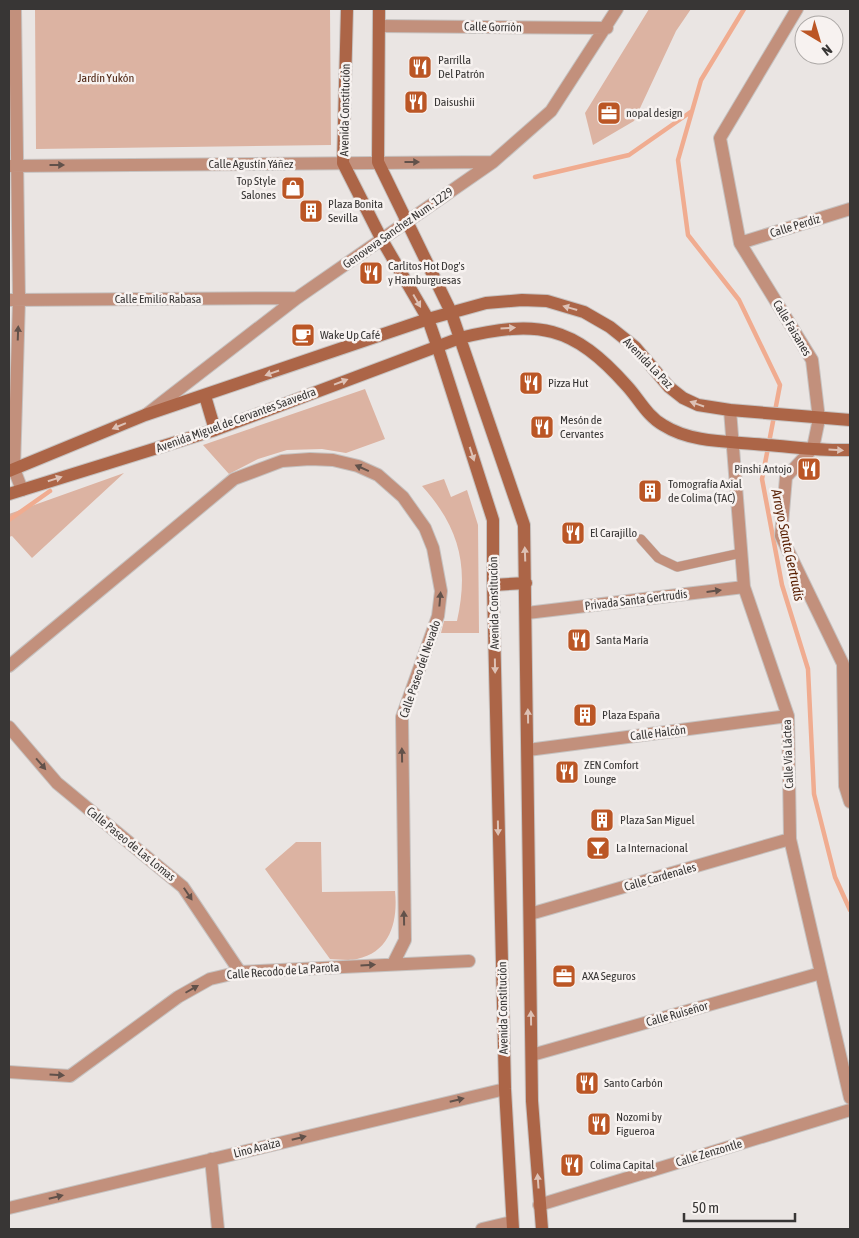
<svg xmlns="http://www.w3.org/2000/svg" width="859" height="1238" font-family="'Asap Condensed',sans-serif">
  <rect width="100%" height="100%" fill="#eae5e3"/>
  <!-- green -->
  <path fill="#dcb3a2" d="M35,9H330L331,145L36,149Z
    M649,9H691L676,31L634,121L593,145L585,113Z
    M365,389L385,439L346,453L322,449L287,450L258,459L229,474L203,445Z
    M124,473L32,558L12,536L9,537V514Z
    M444,479L451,497L467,490L478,525L479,633H441L444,621H457C469,567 460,528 422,486Z
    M296,842H321L322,892L395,891C398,920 391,952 357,959C349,961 338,959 330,959L265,869Z"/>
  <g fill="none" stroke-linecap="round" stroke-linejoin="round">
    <!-- stream -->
    <path stroke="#f0ac90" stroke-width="4.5" d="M744,9L701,80L678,160L688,235L739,300L780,385L762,479L782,585L808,669L814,794L835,877L850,910
      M535,177L629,155L692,111
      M9,520L50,491"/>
    <!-- lane casing -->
    <g stroke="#c6c2c0" stroke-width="10">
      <path id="lane" d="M641,539L658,558L677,567L741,553"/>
    </g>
    <!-- street casing -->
    <g stroke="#c6c2c0" stroke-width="14">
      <path id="street" d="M15,9L19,300L14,469L22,490
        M797,9L720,138L740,243L812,360L819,419L813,448L786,477L781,536L843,664L845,786L850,802
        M379,26L607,28
        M9,166L493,162
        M740,243L850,209
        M9,300L297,298
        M730,410L744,587L788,716L790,839L850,1098
        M147,414L297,298L493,162L551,111L617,9
        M527,613L744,587
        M9,666L234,479L282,461L310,459L333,460L358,466L378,475L403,497L425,528L433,548L441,591L438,616L402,717L405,940L393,964
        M9,727L57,783L183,887L240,972
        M528,750L788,716
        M530,914L790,839
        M532,1055L821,973
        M9,1072L70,1076L178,997L210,979L240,972L469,961
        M211,1159L218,1229
        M539,1205L850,1110
        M9,1208L505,1089
        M482,1229L512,1222"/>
    </g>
    <!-- secondary casing -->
    <g stroke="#c6c2c0" stroke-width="14">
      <path id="secondary" d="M347,9L343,163L382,240L428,319L437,345L493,520V585L505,1089L513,1229
        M379,9L378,162L451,312L524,525L532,1101L542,1229
        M205,396L215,430
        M9,471L145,415L428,319L486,303L522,300L547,301L584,312L610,327L635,347L669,387L683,398L698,405L730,410L850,420
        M9,494L215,430L460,338C538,319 573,325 627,386C639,399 647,416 663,425C693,444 732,441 767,445C794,447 823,451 850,450
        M493,585L526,583"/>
    </g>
    <!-- lane -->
    <use href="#lane" stroke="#c2907c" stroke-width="9"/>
    <!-- street -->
    <use href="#street" stroke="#c2907c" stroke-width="12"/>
    <!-- secondary -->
    <use href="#secondary" stroke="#ac6547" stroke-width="12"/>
  </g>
  <!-- one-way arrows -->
  <defs><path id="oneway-solid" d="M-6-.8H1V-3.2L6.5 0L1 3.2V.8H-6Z" transform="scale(1.25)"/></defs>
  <g fill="#61514a">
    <use href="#oneway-solid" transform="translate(412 162)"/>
    <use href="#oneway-solid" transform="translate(57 165)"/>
    <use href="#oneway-solid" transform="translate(18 333) rotate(-88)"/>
    <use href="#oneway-solid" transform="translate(362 468) rotate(-156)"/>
    <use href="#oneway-solid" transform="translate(714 591) rotate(-7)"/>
    <use href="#oneway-solid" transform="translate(440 599) rotate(-85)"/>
    <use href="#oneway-solid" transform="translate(402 755) rotate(-91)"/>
    <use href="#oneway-solid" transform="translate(41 764) rotate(49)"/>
    <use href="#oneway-solid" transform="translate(188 894) rotate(56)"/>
    <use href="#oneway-solid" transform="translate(404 918) rotate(-91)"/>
    <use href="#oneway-solid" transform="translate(368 965) rotate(-3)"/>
    <use href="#oneway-solid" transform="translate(192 989) rotate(-30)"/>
    <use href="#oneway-solid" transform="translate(57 1075) rotate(4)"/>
    <use href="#oneway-solid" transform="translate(457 1100) rotate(-14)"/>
    <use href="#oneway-solid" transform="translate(299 1138) rotate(-14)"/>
    <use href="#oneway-solid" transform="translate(56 1197) rotate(-14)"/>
  </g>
  <g fill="#ddc1b5">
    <use href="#oneway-solid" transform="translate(417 301) rotate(60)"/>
    <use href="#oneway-solid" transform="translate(570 308) rotate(-164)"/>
    <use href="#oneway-solid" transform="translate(508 328) rotate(-3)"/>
    <use href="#oneway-solid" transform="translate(272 373) rotate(161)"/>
    <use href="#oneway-solid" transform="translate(341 382) rotate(-21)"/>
    <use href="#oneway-solid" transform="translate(697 404) rotate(-161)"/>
    <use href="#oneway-solid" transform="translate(119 426) rotate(157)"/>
    <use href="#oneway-solid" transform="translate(836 450) rotate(3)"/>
    <use href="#oneway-solid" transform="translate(472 454) rotate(72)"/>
    <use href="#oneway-solid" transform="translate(55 479) rotate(-17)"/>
    <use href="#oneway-solid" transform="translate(525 554) rotate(-92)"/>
    <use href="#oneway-solid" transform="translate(495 666) rotate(89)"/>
    <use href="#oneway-solid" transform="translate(528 716) rotate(-91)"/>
    <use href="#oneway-solid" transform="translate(498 828) rotate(89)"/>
    <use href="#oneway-solid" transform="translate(531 1018) rotate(-91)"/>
    <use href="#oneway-solid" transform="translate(538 1181) rotate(-94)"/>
  </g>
  <!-- icons -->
  <defs>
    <g id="restaurant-square" transform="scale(1.25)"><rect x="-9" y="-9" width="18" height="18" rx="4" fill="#bb5625" stroke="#f7f2f0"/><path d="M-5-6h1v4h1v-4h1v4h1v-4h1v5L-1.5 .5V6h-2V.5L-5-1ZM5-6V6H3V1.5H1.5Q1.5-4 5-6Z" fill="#fff"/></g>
    <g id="office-square" transform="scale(1.25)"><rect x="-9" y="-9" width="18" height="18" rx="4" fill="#bb5625" stroke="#f7f2f0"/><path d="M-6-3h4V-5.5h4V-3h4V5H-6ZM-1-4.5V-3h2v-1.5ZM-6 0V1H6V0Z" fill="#fff"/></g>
    <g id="shop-square" transform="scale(1.25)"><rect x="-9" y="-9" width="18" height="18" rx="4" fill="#bb5625" stroke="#f7f2f0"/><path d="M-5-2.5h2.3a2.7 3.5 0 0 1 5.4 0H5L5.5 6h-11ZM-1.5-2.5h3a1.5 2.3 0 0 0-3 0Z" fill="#fff"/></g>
    <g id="building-square" transform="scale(1.25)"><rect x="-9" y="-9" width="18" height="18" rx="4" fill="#bb5625" stroke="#f7f2f0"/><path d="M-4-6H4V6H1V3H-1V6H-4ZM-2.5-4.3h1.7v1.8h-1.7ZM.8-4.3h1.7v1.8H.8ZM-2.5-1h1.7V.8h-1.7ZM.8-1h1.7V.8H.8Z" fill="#fff"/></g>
    <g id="cafe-square" transform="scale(1.25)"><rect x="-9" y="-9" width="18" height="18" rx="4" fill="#bb5625" stroke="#f7f2f0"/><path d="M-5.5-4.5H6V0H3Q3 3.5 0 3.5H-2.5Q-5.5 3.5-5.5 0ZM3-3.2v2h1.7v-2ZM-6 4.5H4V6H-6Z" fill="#fff"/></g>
    <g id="bar-square" transform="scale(1.25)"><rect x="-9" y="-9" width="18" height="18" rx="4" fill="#bb5625" stroke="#f7f2f0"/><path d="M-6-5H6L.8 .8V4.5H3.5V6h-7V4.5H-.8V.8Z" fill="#fff"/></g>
  </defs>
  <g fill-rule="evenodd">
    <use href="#restaurant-square" x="420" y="67"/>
    <use href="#restaurant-square" x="416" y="102"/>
    <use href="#office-square" x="609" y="113"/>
    <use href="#shop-square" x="293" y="188"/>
    <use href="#building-square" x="311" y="211"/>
    <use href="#restaurant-square" x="371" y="273"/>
    <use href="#cafe-square" x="303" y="335"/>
    <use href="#restaurant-square" x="531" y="383"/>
    <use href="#restaurant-square" x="542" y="427"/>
    <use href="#restaurant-square" x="809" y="469"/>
    <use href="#building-square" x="650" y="491"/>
    <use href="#restaurant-square" x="573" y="533"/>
    <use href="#restaurant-square" x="579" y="640"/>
    <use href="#building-square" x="585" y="715"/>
    <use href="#restaurant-square" x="567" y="772"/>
    <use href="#building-square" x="602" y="820"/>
    <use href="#bar-square" x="598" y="848"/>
    <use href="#office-square" x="564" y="976"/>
    <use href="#restaurant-square" x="587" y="1083"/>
    <use href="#restaurant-square" x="599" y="1124"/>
    <use href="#restaurant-square" x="572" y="1165"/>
  </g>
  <g text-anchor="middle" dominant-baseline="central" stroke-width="5" stroke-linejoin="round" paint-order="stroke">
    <!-- street labels -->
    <g font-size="12" fill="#383635" stroke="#f7f2f0">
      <text transform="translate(493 27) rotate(1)">Calle Gorrión</text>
      <text transform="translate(345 110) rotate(-89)">Avenida Constitución</text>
      <text x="251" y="164">Calle Agustín Yáñez</text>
      <text transform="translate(795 226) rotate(-17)">Calle Perdiz</text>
      <text transform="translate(398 228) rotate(-35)">Genoveva Sanchez Num. 1229</text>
      <text x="158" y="299">Calle Emilio Rabasa</text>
      <text transform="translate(792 328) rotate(59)">Calle Faisanes</text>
      <text transform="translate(648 363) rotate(46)">Avenida La Paz</text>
      <text transform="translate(236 420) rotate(-20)">Avenida Miguel de Cervantes Saavedra</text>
      <text transform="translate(636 600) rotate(-7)">Privada Santa Gertrudis</text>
      <text transform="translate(494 603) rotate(-91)">Avenida Constitución</text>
      <text transform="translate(420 669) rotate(-71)">Calle Paseo del Nevado</text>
      <text transform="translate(658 733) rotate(-7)">Calle Halcón</text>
      <text transform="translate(788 754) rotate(-92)">Calle Vía Láctea</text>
      <text transform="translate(131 844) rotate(39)">Calle Paseo de Las Lomas</text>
      <text transform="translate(660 877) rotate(-16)">Calle Cardenales</text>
      <text transform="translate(283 971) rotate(-4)">Calle Recodo de La Parota</text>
      <text transform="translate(503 1008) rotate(-91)">Avenida Constitución</text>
      <text transform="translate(677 1014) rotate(-16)">Calle Ruiseñor</text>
      <text transform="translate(257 1148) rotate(-14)">Lino Araiza</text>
      <text transform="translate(709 1153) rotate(-17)">Calle Zenzontle</text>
    </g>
    <!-- poi labels -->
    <g font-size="12" fill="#383635" stroke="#f7f2f0" text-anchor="start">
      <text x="438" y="60">Parrilla<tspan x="438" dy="14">Del Patrón</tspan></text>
      <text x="434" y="102">Daisushii</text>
      <text x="626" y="113">nopal design</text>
      <text x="276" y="181" text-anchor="end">Top Style<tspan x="276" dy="14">Salones</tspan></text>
      <text x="328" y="204">Plaza Bonita<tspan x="328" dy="14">Sevilla</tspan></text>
      <text x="388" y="266">Carlitos Hot Dog's<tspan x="388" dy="14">y Hamburguesas</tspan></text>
      <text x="320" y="335">Wake Up Café</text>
      <text x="548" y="383">Pizza Hut</text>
      <text x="560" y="420">Mesón de<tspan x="560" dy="14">Cervantes</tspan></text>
      <text x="792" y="469" text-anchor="end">Pinshi Antojo</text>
      <text x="668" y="484">Tomografía Axial<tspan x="668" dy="14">de Colima (TAC)</tspan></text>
      <text x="590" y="533">El Carajillo</text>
      <text x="596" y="640">Santa María</text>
      <text x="602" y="715">Plaza España</text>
      <text x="584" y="765">ZEN Comfort<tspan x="584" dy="14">Lounge</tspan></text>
      <text x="620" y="820">Plaza San Miguel</text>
      <text x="616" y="848">La Internacional</text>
      <text x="582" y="976">AXA Seguros</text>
      <text x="604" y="1083">Santo Carbón</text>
      <text x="616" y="1117">Nozomi by<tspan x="616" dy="14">Figueroa</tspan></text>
      <text x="590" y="1165">Colima Capital</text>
    </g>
    <!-- park labels -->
    <g font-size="12" fill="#491f0c" stroke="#f7f2f0">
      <text x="106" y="78">Jardín Yukón</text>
    </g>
    <!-- water labels -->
    <g font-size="14" font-style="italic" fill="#581e00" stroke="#f7f2f0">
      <text transform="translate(788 545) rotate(78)">Arroyo Santa Gertrudis</text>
    </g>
  </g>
  <!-- border -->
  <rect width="859" height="1238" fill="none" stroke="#383635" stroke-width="20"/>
  <!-- north arrow -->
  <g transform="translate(819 40) rotate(142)"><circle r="24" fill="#f7f2f0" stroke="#aba7a5"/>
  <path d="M0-4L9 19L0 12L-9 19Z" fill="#bb5625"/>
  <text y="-8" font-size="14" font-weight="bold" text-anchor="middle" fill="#383635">N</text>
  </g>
  <!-- scale -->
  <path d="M684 1213v8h111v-8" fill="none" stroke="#383635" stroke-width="2.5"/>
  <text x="692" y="1213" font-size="15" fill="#383635" stroke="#f7f2f0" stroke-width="4" paint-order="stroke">50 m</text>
</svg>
